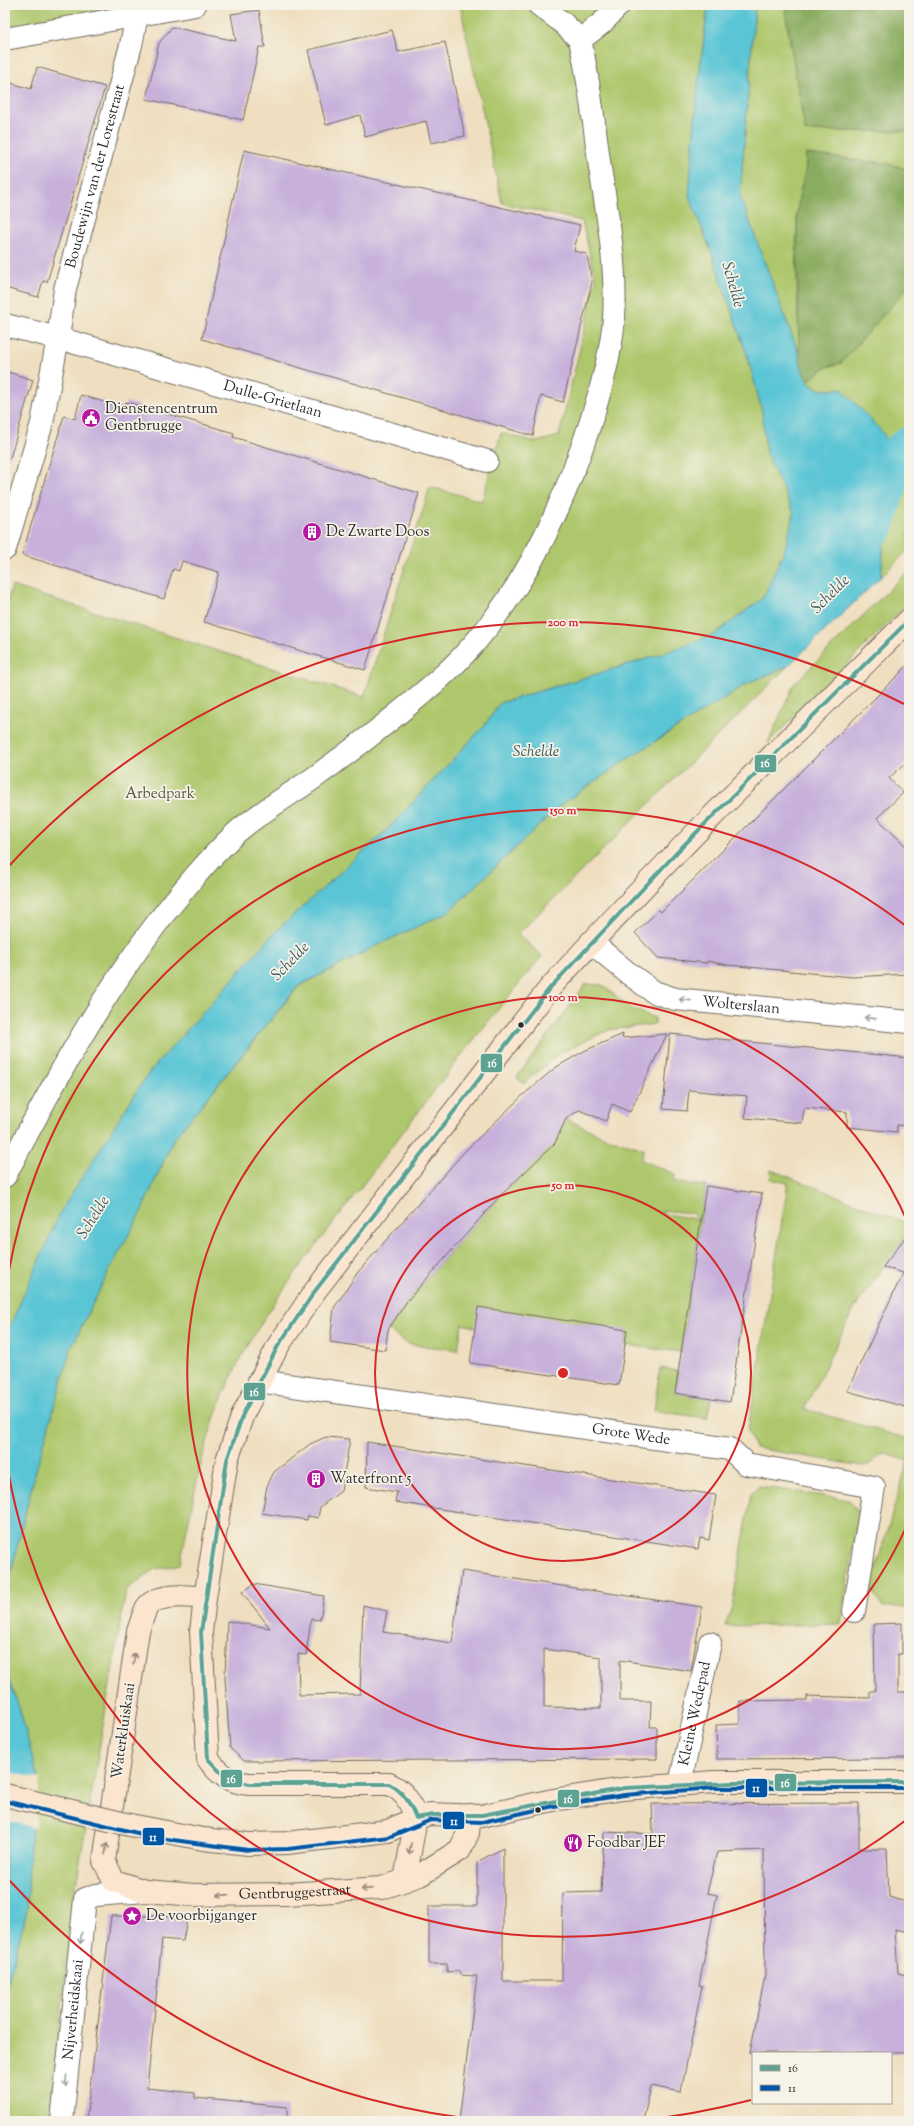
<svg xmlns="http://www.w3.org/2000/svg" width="914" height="2126" font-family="'Sorts Mill Goudy',serif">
  <rect width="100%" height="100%" fill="#f7f3e8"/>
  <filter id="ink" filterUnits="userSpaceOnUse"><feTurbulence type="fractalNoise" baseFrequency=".025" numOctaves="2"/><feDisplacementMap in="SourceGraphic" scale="8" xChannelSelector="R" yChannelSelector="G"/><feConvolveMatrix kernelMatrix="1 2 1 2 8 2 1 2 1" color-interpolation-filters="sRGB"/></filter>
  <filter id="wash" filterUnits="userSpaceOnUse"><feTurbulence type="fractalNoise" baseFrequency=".012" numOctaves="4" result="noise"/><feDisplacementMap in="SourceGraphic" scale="16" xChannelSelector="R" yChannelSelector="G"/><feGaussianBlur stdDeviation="0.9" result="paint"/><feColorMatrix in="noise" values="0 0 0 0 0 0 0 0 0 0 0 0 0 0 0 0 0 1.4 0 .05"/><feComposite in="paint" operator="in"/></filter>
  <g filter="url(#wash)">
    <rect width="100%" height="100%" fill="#efdfc0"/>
    <!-- green -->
    <path fill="#aec76c" stroke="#6c794c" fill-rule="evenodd" d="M5,5H136L5,28Z
      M460,5H708L697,94L689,196L710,248L748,358L762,411L766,453L794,513L784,552L763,598L715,634L653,657L500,703L485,725L388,829L276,931L147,1075L8,1330L5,1340V608L12,586L364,697L430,487L482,501L501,433L536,442L559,436L596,280L582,221L502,203Z
      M755,5H796L785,10L805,131H909V170L889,164L806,154C807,177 798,193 797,215C795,261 798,308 799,354L740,196Z
      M909,286V549L881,577L890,466L841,388C827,392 819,390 807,382L824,368L841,363Z
      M909,570V602L768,743L794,684Z
      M788,666L518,934L542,956C480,1029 422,1107 364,1183C313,1250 258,1315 224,1393C201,1447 192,1507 180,1564L153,1570L126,1590L74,1897L49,2121H5V1992L27,1910L29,1856L38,1779L20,1710L5,1670V1597L34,1477L71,1348L108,1273L142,1210L173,1140L298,987L378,945L448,912L562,804L629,758L748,683Z
      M586,984L602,985L632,1009L655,1018V1024L608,1030L560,1053L523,1084L517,1077Z
      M566,1119L605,1137L644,1149L641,1160L675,1174L674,1182L706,1186L681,1352L625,1345L627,1330L475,1327L462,1324L458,1350L408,1344L388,1330L407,1301L499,1197L558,1139L550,1131ZM661,1210L691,1213L700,1220L661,1213Z
      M771,1170L909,1224V1232L855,1307L804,1409L909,1439V1607H883L870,1588L908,1461L883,1453L870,1464L863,1466L755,1448L748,1431L788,1183L770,1179Z
      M660,1368L678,1371L675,1393L711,1399L707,1418L654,1411Z
      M759,1486L849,1500L858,1512L841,1624L725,1626L732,1607L751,1494Z"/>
    <!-- forest -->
    <path fill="#8aac60" stroke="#5a6c46" d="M796,5H909V131H805L785,10Z
      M806,154L889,164L909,170V286L841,363L824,368L807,382L801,372L799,354L797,215L800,191L806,171Z"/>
    <!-- water -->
    <path fill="#5ac5d5" stroke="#427880" d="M708,5H755L740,196L799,354C803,381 811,396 841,388L884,434L890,466L881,577L788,666L748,683L629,758L562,804L448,912L378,945L297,987L173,1140L142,1210L108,1273L71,1348L34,1477L5,1597V1340L8,1330L62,1209L147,1075L276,931L388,829L485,725L500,703L653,657L715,634L763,598L784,552L794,513L766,453L762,411L748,358L710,248L689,196L697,94Z
      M5,1670L20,1710L38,1779L29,1856L27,1910L5,1992Z"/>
    <!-- pier -->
    <path fill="#efdfc0" d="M5,1771L40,1779L35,1828L5,1820Z"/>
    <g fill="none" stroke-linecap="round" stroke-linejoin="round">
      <!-- river -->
      <path stroke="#5ac5d5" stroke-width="45" d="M872,525L890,466L909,449"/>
    </g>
    <g id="blocks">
      <!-- building -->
      <path fill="#c7b1db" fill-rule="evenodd" d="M259,10L265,47H259L243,120L146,99L159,43L172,27L236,41L231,14Z
        M392,30L398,52L445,42L465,136L431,143L426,121L365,137L360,115L326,125L308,50Z
        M37,67L105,87L47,282L43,281L38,297L5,288V81L31,89Z
        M244,150L580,225L574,251L587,254L592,282L563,402L541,396L533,436L202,339Z
        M5,371L33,380L10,458L5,457Z
        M81,395L124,408L126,402L234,433L233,437L419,493L365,670L204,622L219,572L182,561L179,571L173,569L164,599L22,555L64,416L75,419Z
        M909,664V760L889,778L903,793L877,818L909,849V974L852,977L728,965L707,961V963L658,958L635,933L659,910L661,912Z
        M623,1034L622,1038L667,1034L630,1112L612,1104L606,1121L579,1110L566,1119L555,1143L499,1197L407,1301L388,1330L385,1350L330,1342L334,1308L358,1272L465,1151L522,1096L555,1068L584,1051Z
        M670,1034L909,1058V1126L897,1125V1132L847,1127V1112L804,1108L802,1123L745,1118L747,1096L689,1090L687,1111L663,1109Z
        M706,1186L762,1194L730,1402L675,1393Z
        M909,1232V1408L847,1391L903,1273L883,1267Z
        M478,1307L627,1330L619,1385L470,1363Z
        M326,1437L350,1439L341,1491L320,1507L318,1518L308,1516L307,1520L262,1513L267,1486L274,1472L310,1444Z
        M367,1442L716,1495L709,1540L700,1538L698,1549L395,1502L397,1492L366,1487Z
        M462,1571L702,1607L691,1671L620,1660V1701H651L650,1727H657V1759L244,1761L230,1748L225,1679L227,1621L270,1628L242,1592L254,1584L324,1596L320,1620L311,1619L306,1655L298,1654L299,1695L360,1694L363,1605L387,1611L383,1632L452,1643ZM544,1649L601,1657V1708L544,1707Z
        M902,1623V1654H898V1692H909V1758L717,1759L716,1725L740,1724V1701L807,1700V1696L870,1698V1691H875L874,1624Z
        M859,1803V1849H887L889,1897L909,1903V1932L895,1929L898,1973L909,1976V2053H750L765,1975L764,1850L717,1852L707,1893L717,1895L699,1985L702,1986L681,2092L651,2086L643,2121H459L477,1976L460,1975L459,1971L447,1972V1964H429V1906H477V1862L503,1848V1981H562L563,1893L601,1892L604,1832L653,1834L652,1804Z
        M111,1916H170L171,1919H187L183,1941L162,1939L147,2088L195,2093V2098L287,2107V2121H86Z"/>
    </g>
  </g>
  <g filter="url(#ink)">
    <use href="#blocks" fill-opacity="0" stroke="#706a5f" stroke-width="1"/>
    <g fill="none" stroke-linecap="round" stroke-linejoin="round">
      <!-- street casing -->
      <g stroke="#706a5f" stroke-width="24">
        <g id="street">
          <path d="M539,5L563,23L580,40"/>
          <path d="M5,39L195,5"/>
          <path id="s1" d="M5,325L58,338L487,461"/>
          <path id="s2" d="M5,549L42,423L58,338L65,289L131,45L137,15"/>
          <path id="s3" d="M591,942L628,973L654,992L675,999L909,1022"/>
          <path d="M5,1176C51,1087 99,999 160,919C184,889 209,858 237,832C260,812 290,795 315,777C357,747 399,714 438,680C514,613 559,518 590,424C601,390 611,354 614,318C617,268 608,217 600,168C594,125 590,83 580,40L602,23L619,5"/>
          <path id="s4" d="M259,1381L730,1449L746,1464L874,1487L854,1611"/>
          <path id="s5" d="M680,1784L710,1643"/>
          <path id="s6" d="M62,2121L85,1899L96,1895L145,1891"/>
        </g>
      </g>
      <!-- secondary casing -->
      <g stroke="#706a5f" stroke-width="24">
        <g id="secondary">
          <path id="s7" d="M205,1598C190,1596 157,1593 147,1607C143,1614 141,1624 138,1631L104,1861L114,1881L145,1891L195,1895L286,1894L382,1888L420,1875L460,1850L468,1833L470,1815"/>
          <path d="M416,1818C410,1802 405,1791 389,1784H249C229,1782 219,1775 208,1759L201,1632L205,1598L227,1460L243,1414L278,1346L315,1291L549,989C664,861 787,741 909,620"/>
          <path d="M130,1825L203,1839L248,1844L287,1843L388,1831L416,1818L430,1814L481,1816L553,1800L623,1789L714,1782H909"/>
          <path d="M405,1880L416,1818"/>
        </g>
      </g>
      <!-- street -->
      <use href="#street" stroke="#fff" stroke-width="22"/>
      <!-- secondary -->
      <use href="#secondary" stroke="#fbe5cf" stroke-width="22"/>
      <!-- secondary-bridge casing -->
      <g stroke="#706a5f" stroke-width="24" stroke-linecap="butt">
        <path id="secondary-bridge" d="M5,1795L130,1825"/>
      </g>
      <!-- secondary-bridge -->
      <use href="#secondary-bridge" stroke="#fbe5cf" stroke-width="22"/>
      <!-- bus-1 casing -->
      <g stroke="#f7f3e8" stroke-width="7">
        <path id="bus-1" d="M416,1818C410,1803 404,1792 389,1784H249L225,1777L208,1759L201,1632L227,1460L243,1414L278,1346L315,1291L549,989L681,848L909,620
          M416,1818L433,1815H482L625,1788L731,1783L909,1782"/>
      </g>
      <!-- bus-2 casing -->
      <g stroke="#f7f3e8" stroke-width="7">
        <path id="bus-2" d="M5,1801L158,1838L248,1850L288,1849L389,1837L431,1820L482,1822L554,1806L624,1795L714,1788H909"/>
      </g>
      <!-- bus-1 -->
      <use href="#bus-1" stroke="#5da292" stroke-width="4"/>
      <!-- bus-2 -->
      <use href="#bus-2" stroke="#0056a4" stroke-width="4"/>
    </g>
    <!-- one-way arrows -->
    <defs><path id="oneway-shaft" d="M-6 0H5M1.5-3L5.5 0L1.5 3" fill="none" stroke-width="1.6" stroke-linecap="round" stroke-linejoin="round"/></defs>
    <g stroke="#a0a0a0">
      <use href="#oneway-shaft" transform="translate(685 1000) rotate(-174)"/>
      <use href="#oneway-shaft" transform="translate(870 1018) rotate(-174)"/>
      <use href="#oneway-shaft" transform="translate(81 1938) rotate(96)"/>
      <use href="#oneway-shaft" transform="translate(66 2081) rotate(96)"/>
    </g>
    <g stroke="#93887d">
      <use href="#oneway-shaft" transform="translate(134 1659) rotate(-82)"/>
      <use href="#oneway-shaft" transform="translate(106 1849) rotate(-81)"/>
      <use href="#oneway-shaft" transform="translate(410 1849) rotate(100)"/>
      <use href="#oneway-shaft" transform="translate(367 1889) rotate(176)"/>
      <use href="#oneway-shaft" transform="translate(223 1895) rotate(179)"/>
    </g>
  </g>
  <!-- distance rings -->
  <g fill="none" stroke="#d62828" stroke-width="2">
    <circle cx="563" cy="1373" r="188"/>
    <path d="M908 1523A376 376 0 1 1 908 1223"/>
    <path d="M906 1820A563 563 0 0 1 5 1451M5 1295A563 563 0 0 1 906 926"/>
    <path d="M751 2100A751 751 0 0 1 635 2121M491 2121A751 751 0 0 1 9 1880M9 866A751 751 0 0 1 904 704"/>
  </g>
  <!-- icons -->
  <defs>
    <g id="civic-disc" transform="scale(1)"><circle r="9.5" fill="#b5179e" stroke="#f7f3e8"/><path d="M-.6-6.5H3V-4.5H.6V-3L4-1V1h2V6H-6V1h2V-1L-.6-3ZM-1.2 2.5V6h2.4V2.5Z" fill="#fff"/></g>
    <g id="building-disc" transform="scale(1)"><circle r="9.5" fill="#b5179e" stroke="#f7f3e8"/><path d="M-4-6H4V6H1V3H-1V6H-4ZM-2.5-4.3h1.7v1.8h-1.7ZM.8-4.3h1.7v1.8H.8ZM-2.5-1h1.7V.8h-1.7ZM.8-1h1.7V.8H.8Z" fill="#fff"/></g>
    <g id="restaurant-disc" transform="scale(1)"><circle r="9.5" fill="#b5179e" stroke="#f7f3e8"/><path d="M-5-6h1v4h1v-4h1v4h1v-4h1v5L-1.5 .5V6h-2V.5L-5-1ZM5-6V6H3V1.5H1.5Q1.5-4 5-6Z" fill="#fff"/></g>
    <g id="sight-disc" transform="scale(1)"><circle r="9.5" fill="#b5179e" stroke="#f7f3e8"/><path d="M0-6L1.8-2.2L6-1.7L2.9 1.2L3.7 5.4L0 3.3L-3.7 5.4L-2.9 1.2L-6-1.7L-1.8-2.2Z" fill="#fff"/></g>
  </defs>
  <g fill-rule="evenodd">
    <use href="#civic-disc" x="91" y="418"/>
    <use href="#building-disc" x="312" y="532"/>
    <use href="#building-disc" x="316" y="1479"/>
    <use href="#restaurant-disc" x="573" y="1843"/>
    <use href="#sight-disc" x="132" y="1916"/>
  </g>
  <!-- markers -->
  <g fill="#2b2b2b" stroke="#f7f3e8" stroke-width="1.5">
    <circle cx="521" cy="1025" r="3.5"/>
    <circle cx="538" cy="1810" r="3.5"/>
  </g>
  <g text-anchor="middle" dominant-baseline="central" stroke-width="3.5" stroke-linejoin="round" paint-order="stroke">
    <!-- street labels -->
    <g font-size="15" fill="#2b2b2b" stroke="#f7f3e8">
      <text stroke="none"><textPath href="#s2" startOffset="384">Boudewijn van der Lorestraat</textPath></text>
      <text stroke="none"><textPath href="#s1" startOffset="278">Dulle-Grietlaan</textPath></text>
      <text stroke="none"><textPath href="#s3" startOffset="169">Wolterslaan</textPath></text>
      <text stroke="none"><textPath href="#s4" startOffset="376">Grote Wede</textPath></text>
      <text stroke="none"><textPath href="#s5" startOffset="72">Kleine Wedepad</textPath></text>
      <text transform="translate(124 1731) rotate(-82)">Waterkluiskaai</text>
      <text stroke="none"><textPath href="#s7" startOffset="524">Gentbruggestraat</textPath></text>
      <text stroke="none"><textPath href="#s6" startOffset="112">Nijverheidskaai</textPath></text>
    </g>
    <!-- poi labels -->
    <g font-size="15" fill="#2b2b2b" stroke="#f7f3e8" text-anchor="start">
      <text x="105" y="409">Dienstencentrum<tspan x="105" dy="17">Gentbrugge</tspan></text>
      <text x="326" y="532">De Zwarte Doos</text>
      <text x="330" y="1479">Waterfront 5</text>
      <text x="587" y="1843">Foodbar JEF</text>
      <text x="146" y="1916">De voorbijganger</text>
    </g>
    <!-- park labels -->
    <g font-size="15" fill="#525a3e" stroke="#f7f3e8">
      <text x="160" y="794">Arbedpark</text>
    </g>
    <!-- water labels -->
    <g font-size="16" font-style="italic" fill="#39595e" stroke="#f7f3e8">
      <text transform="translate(732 285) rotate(74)">Schelde</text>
      <text transform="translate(831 595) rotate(-45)">Schelde</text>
      <text x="536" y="752">Schelde</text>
      <text transform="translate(291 962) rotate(-46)">Schelde</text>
      <text transform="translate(94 1218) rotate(-58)">Schelde</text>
    </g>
  </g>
  <circle cx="563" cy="1373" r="6" fill="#d62828" stroke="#f7f3e8" stroke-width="2"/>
  <g font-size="12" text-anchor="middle" font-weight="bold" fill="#d62828" stroke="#f7f3e8" stroke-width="3.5" stroke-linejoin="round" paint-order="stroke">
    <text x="563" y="626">200 m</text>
    <text x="563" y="814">150 m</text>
    <text x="563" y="1001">100 m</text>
    <text x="563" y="1189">50 m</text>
  </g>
  <g stroke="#f7f3e8" stroke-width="1.5">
    <rect x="754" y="754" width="23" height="19" rx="4" fill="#5da292"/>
    <rect x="480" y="1053" width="23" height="20" rx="4" fill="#5da292"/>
    <rect x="243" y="1382" width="23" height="19" rx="4" fill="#5da292"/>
    <rect x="220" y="1769" width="23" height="19" rx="4" fill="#5da292"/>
    <rect x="774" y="1773" width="23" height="19" rx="4" fill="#5da292"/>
    <rect x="745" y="1778" width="23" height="20" rx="4" fill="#0056a4"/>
    <rect x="557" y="1789" width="23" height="19" rx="4" fill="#5da292"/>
    <rect x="442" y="1811" width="23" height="19" rx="4" fill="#0056a4"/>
    <rect x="142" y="1827" width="23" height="19" rx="4" fill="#0056a4"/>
  </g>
  <g font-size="11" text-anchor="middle" font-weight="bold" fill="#fff">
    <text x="765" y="767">16</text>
    <text x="492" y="1067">16</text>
    <text x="254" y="1396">16</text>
    <text x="231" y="1783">16</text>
    <text x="785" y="1787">16</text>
    <text x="756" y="1792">11</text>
    <text x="568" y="1803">16</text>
    <text x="454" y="1825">11</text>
    <text x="153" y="1841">11</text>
  </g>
  <!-- margin -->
  <rect width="914" height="2126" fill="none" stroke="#f7f3e8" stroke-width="20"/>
  <!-- legend -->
  <rect x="752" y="2052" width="140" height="52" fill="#f7f3e8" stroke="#a5a39c"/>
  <rect x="760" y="2065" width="20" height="6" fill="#5da292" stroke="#a5a39c"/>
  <text x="788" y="2072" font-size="12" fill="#2b2b2b">16</text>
  <rect x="760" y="2085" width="20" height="6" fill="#0056a4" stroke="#a5a39c"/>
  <text x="788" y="2092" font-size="12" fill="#2b2b2b">11</text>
</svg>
